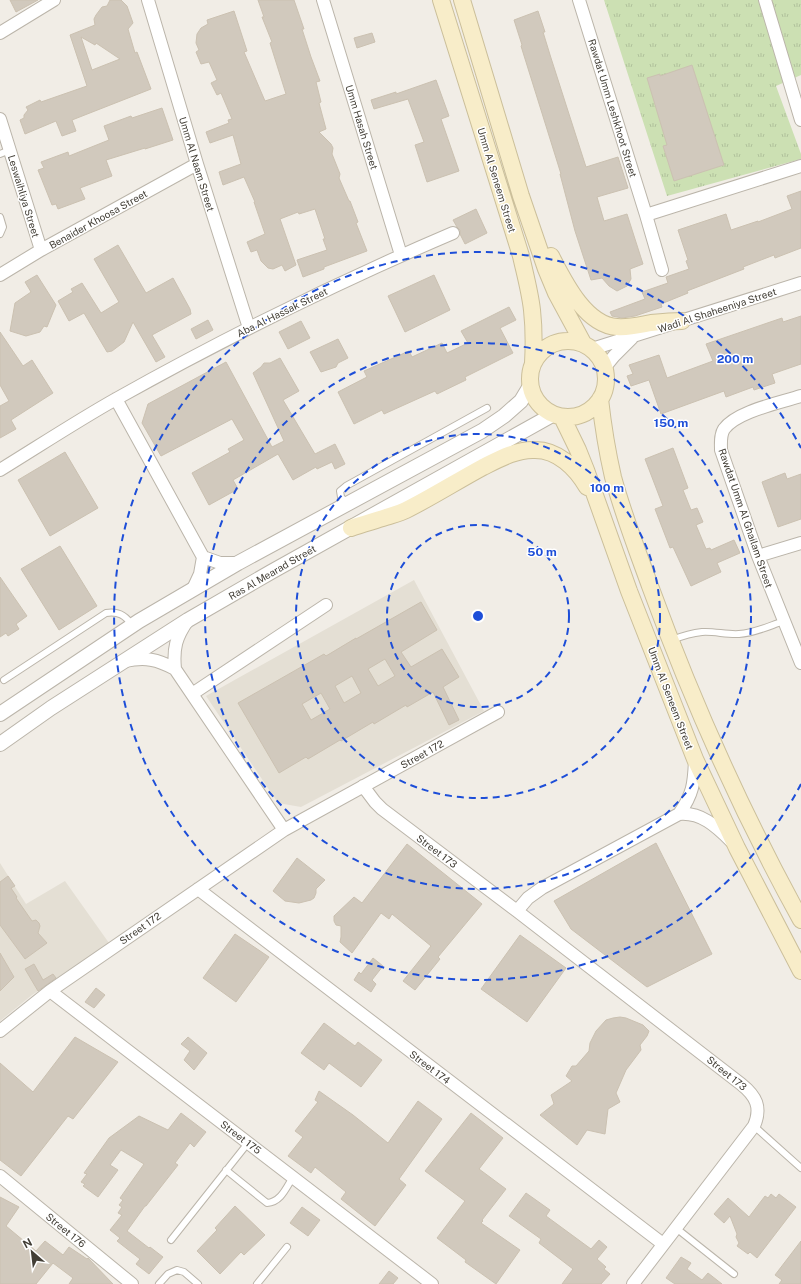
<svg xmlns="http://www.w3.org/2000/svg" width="801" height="1284" font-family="'Public Sans',sans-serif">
  <defs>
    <pattern id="grass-tufts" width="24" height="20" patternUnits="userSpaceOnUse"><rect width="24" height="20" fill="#cce0b3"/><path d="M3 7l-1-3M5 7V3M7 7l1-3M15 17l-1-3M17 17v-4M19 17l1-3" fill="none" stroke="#b0c19b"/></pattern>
  </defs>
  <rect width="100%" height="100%" fill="#f1ede6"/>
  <!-- residential -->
  <path fill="#e4dfd4" d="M414,580L484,711L301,807L278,803L206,696Z
    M0,863L26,904L65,881L109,943L32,995L0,1021Z"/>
  <!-- grass -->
  <path fill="url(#grass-tufts)" d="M604,0H801V75L776,86L801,154V159L667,196Z"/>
  <!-- building -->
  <path fill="#d1c9bd" stroke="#cbc1b1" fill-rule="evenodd" d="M10,0H38L16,12Z
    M110,0H121L127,6L133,23L128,29L135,53L137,52L151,89L72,120L76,131L62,136L56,121L25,134L20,120L24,118V115L28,110L26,107L40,100L41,102L87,86L70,35L95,25L94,19L96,15L102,7L107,6ZM81,37L95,45L96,43L120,59L92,70Z
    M258,0H294L304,29H302L311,57L320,81L316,82L321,102L319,103L326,129L319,132L331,144L333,148L332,154L340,174L339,178L349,201H350L358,222L356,223L367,251L324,267V269L303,277L297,260L327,250L323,239H325L315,209L299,214L298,212L280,219L296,265L285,271L282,265L273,269L268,268L261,261L257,250L251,252L247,242L265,234L254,202H255L244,177L223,185L219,172L241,164L233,135L210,143L206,132L229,123L228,120L232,119L221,93L217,95L211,83L217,80L209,62L201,64L196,52L199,50L196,43L197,34L201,28L208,24L207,20L234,11L247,51L244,52L265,101L286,94L270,43L272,42L262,17H264Z
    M538,11L545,32H543L551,58L586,167L618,157L628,188L597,197L604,221L627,214L643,264L630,269L631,279L627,286L617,291L609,286L602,278L591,280L575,231L560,174H561L521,46L522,45L514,20Z
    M372,33L375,42L357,48L354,38Z
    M692,65L724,165L674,181L663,146L667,145L647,78L660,74V76Z
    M436,80L449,116L441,119L459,171L427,182L415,145L424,142L408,99L374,109L371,100L396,92V94Z
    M162,108L173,140L145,149V148L106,160L112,176L80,188L85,199L58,209L56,204L52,205L38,170L44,168L41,162L68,152L69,156L109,140L104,126L131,116L132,118Z
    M801,191V248L775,258L774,255L743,267L744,269L687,291L688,293L661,304L662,307L635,316L622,318L612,316L610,312L645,299L642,292L668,283L666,277L689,269L686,261L688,260L678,230L726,214L731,230L758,221V222L792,209L787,196Z
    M476,209L487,233L465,244L460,234V230L457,227L453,220Z
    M118,245L146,293L173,278L190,309L191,314L152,335L165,357L156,362L133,322L124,342L112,351L107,352L84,313L69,321L58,301L73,292L71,289L82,283L101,313L119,302L94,259Z
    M37,275L56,305L47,327L44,326L40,332L26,336L10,331L15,303L31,292L25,282Z
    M434,275L450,310L405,332L388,296Z
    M509,307L516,320L500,328L513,353L465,377L466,380L437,394L435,391L384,414L382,410L354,424L338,392L367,377L364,371L409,351L412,357L442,343L447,353L468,343L461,331Z
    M801,316V364L772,374L775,383L754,390L753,387L726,397L724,391L661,414L649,380L631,386L627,376L633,374L629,365L659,355L667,378L713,361L706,344L782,318L783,322Z
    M208,320L213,330L196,339L191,329Z
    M301,321L310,338L288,349L279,332Z
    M0,332L23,366L32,360L53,393L11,420L16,429L0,438V406L9,401L0,385Z
    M338,339L348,358L338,363L336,367L321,372L310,352Z
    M280,358L299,391L283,400L315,454L335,444L345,464L335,469L332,462L317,469L316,467L293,480L278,454L233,480L238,489L209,505L192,473L230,452L228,449L244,440L232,419L161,456L142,423L148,404L226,362L272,447L284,441L253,373L261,367L264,363H270Z
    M673,448L688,488L683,490L691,510L697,508L703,522L696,525L706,549L710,548L711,550L734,540L740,553L717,563L721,572L691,586L673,547L670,548L655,509L663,506L645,459Z
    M65,452L98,508L50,536L18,480Z
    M785,473L787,479L801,474V519L778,527L762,482Z
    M60,546L97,606L59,630L21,569Z
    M0,577L27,616L16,624L19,629L8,636L6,633L0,637Z
    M421,602L437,630L401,652L411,667L442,649L459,677L443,687L459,720L449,725L433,692L407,707L406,705L374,724L373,722L341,741L340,740L308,759L306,757L279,773L238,703L324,654L326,656L356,638V639ZM385,659L395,676L378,686L368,669ZM352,676L361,693L344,703L335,686ZM321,693L330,709L311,720L302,704Z
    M656,843L712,954L647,987L571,929L554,901Z
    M407,844L482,904L438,957L440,959L415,990L403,981L431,946L392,914L389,919L381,913L352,953L340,942L341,937V926L336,925L334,921V916L354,897L362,903Z
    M297,858L325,880L316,889V893L314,898L311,900L299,903L285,901L273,891Z
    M8,876L15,886L11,888L17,897L16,898L32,921L36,920L39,923L40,926L38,933L47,943L25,959L0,925V882Z
    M235,934L269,957L236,1002L203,978Z
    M520,935L566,968L527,1022L481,989Z
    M0,953L14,977L0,991Z
    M373,958L383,966L372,980L376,984L371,992L354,980L359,972L361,974Z
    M34,964L43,980L53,974L56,978L38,991L25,969Z
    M96,988L105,995L94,1008L85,1002Z
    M620,1017L626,1018L643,1025L649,1031L647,1036L640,1045L641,1050L626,1070L616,1093L620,1102L608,1109L605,1134L587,1130L577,1145L540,1115L554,1104L551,1095L572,1081L566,1076L572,1066H576L589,1051L590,1043L596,1031L606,1020L613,1018Z
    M324,1023L355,1046L358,1042L382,1060L361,1087L329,1063L324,1070L301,1053Z
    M75,1037L118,1062L73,1119L68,1116L21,1176L0,1160V1063L33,1092Z
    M188,1037L207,1053L194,1070L184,1060L190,1051L181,1044Z
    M319,1091L353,1115L388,1143L418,1101L442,1119L399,1179L406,1185L375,1226L341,1199L346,1192L315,1167L311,1173L288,1156L303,1137L295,1131L318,1102L315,1100Z
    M181,1113L206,1132L194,1147L190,1143L175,1163L178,1165L146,1206H145L127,1231L149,1248L150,1247L163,1257L149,1274L136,1264L140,1259L117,1241L120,1238L110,1230L122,1215L118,1213L122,1207L119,1205L123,1200L120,1198L144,1164L121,1150L110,1165L118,1170L98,1197L83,1186L85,1184L81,1182L87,1174L84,1173L109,1138L139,1116L168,1130Z
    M471,1113L503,1138L479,1169L506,1189L482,1220L483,1221L481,1223L520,1250L496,1284L465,1262L466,1260L437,1238L465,1201L425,1171Z
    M526,1193L550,1210L546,1216L591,1249L599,1240L607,1247L597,1259L606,1267L604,1269L610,1274L601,1284H562L573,1269L539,1243L541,1239L509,1216Z
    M771,1194L776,1198L779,1194L796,1207L757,1258L750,1252L748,1254L737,1246L739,1243L736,1237L737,1234L730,1216L724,1223L714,1214L728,1198L749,1217L765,1196L768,1198Z
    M0,1197L19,1207L6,1226L36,1251L45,1241L63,1255L69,1247L87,1259L88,1258L113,1284H69L73,1278L53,1263L36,1284H0Z
    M235,1206L265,1235L244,1255L241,1252L220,1274L197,1251L217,1230L215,1228Z
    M302,1207L320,1220L308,1236L290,1223Z
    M801,1241V1284H779L782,1280L775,1275Z
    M681,1257L691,1263L687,1269L702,1280L708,1273L722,1284H675L666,1278Z
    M389,1271L398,1278L393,1284H379Z"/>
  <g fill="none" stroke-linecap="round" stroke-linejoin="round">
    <!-- service casing -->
    <g stroke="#bbb5aa" stroke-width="8">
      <path id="service" d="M0,154L10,150
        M0,217L3,227L0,234
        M348,504L341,497L340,491L346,486L487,408
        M672,640C682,636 691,633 702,632C714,631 727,635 739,634C755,633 769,626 784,621
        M4,680L106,613C118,611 126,615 132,626
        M754,1126L801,1168
        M226,1170L267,1203C281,1202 286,1188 293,1177
        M676,1228L734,1274
        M171,1240L248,1143
        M159,1284L168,1274L177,1270L184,1272L198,1284
        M257,1284L287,1247"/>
    </g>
    <!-- minor casing -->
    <g stroke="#bbb5aa" stroke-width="14">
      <path id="minor" d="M148,0L197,164L249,328
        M323,0L401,255
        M579,0L646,215L662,270
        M765,0L801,120
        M0,33L54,0
        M0,119L41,250
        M646,215L801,166
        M0,275L41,250L197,164
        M592,349L801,283
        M605,367L614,356L632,338
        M801,396C780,403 737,411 724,429C720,435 721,443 721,450L758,556L801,663
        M116,399L203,557L200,574L193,589
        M0,470C39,446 77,421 116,399C225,338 338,282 453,233
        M758,556L801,543
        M203,557L220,563H238
        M125,661C145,657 157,659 175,669L284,830
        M175,669C173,648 176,637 188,620
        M192,694L326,605
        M363,786L375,802L382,809L517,911L741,1084C756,1096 762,1107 754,1126L633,1284
        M679,814C693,794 694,784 695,760
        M198,889L663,1244
        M517,911L528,898L542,888L679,814C701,812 716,826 731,841
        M50,991L432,1284
        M0,1031L50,991L284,830L498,712
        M0,1176L132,1284"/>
    </g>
    <!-- tertiary casing -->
    <g stroke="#bbb5aa" stroke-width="16">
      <path id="tertiary" d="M0,714L139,621L238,563L482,431L504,416L521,401L530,386
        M0,744L51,708L188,620L271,572L554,414"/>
    </g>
    <!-- secondary casing -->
    <g stroke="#cbbf9a" stroke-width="18">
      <path id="secondary" d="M441,0L521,256C525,274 530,292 532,310C534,328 534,345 533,363
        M462,0L521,196L546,269L556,293L583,343
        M551,256C564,281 585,325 617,327C629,328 640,325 651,323C661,322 671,321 682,321
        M530 379a38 38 0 1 1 76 0a38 38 0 1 1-76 0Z
        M600,399C603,426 607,451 613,477C623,514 637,550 650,586C692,701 742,813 801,920
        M562,417L578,450L586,470L629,591L695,759L737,848L801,971
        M351,528C362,524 374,521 386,517C392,515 400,513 406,510C432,497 457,481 483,467C499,459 517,449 535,450C558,450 576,468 587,487"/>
    </g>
    <!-- service -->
    <use href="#service" stroke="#fff" stroke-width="6"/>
    <!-- minor -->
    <use href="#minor" stroke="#fff" stroke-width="12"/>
    <!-- tertiary -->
    <use href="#tertiary" stroke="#fff" stroke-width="14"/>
    <!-- secondary -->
    <use href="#secondary" stroke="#f8edc9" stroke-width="16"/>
  </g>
  <!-- distance rings -->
  <g fill="none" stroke="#1d4ed8" stroke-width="2" stroke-dasharray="7 5">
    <circle cx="478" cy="616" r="91"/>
    <circle cx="478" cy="616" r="182"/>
    <circle cx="478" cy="616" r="273"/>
    <path d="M801 784A364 364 0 1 1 801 448"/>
  </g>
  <g text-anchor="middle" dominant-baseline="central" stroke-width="3" stroke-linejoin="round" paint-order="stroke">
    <!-- street labels -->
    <g font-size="10" fill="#423e36" stroke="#fff">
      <text transform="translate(613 108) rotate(73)">Rawdat Umm Leshkhoot Street</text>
      <text transform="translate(362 127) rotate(73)">Umm Hasah Street</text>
      <text transform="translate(197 164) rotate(73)">Umm Al Naam Street</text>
      <text transform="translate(497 180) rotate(73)">Umm Al Seneem Street</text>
      <text transform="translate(24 196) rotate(73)">Leswaihliya Street</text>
      <text transform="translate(98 219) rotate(-29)">Benaider Khoosa Street</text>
      <text transform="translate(717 310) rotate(-18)">Wadi Al Shaheeniya Street</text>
      <text transform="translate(282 312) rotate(-26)">Aba Al Hassak Street</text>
      <text transform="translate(746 518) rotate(71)">Rawdat Umm Al Ghailam Street</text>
      <text transform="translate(272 572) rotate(-30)">Ras Al Mearad Street</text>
      <text transform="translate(671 698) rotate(69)">Umm Al Seneem Street</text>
      <text transform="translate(422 754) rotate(-29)">Street 172</text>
      <text transform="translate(437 851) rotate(37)">Street 173</text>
      <text transform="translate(140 928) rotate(-35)">Street 172</text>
      <text transform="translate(430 1067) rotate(37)">Street 174</text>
      <text transform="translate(727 1073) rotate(39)">Street 173</text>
      <text transform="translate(241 1137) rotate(37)">Street 175</text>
      <text transform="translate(66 1230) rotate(39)">Street 176</text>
    </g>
  </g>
  <circle cx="478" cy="616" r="6" fill="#1d4ed8" stroke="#fff" stroke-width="2"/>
  <g font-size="12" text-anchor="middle" font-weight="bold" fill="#1d4ed8" stroke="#fff" stroke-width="3" stroke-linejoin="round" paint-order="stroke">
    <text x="735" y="363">200 m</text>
    <text x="671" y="427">150 m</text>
    <text x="607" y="492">100 m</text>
    <text x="542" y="556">50 m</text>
  </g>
  <!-- north arrow -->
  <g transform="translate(32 1252) rotate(332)" stroke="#ffffff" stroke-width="3" paint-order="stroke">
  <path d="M0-3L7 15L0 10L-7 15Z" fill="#423e36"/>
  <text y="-6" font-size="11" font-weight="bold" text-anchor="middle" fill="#423e36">N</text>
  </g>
</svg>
